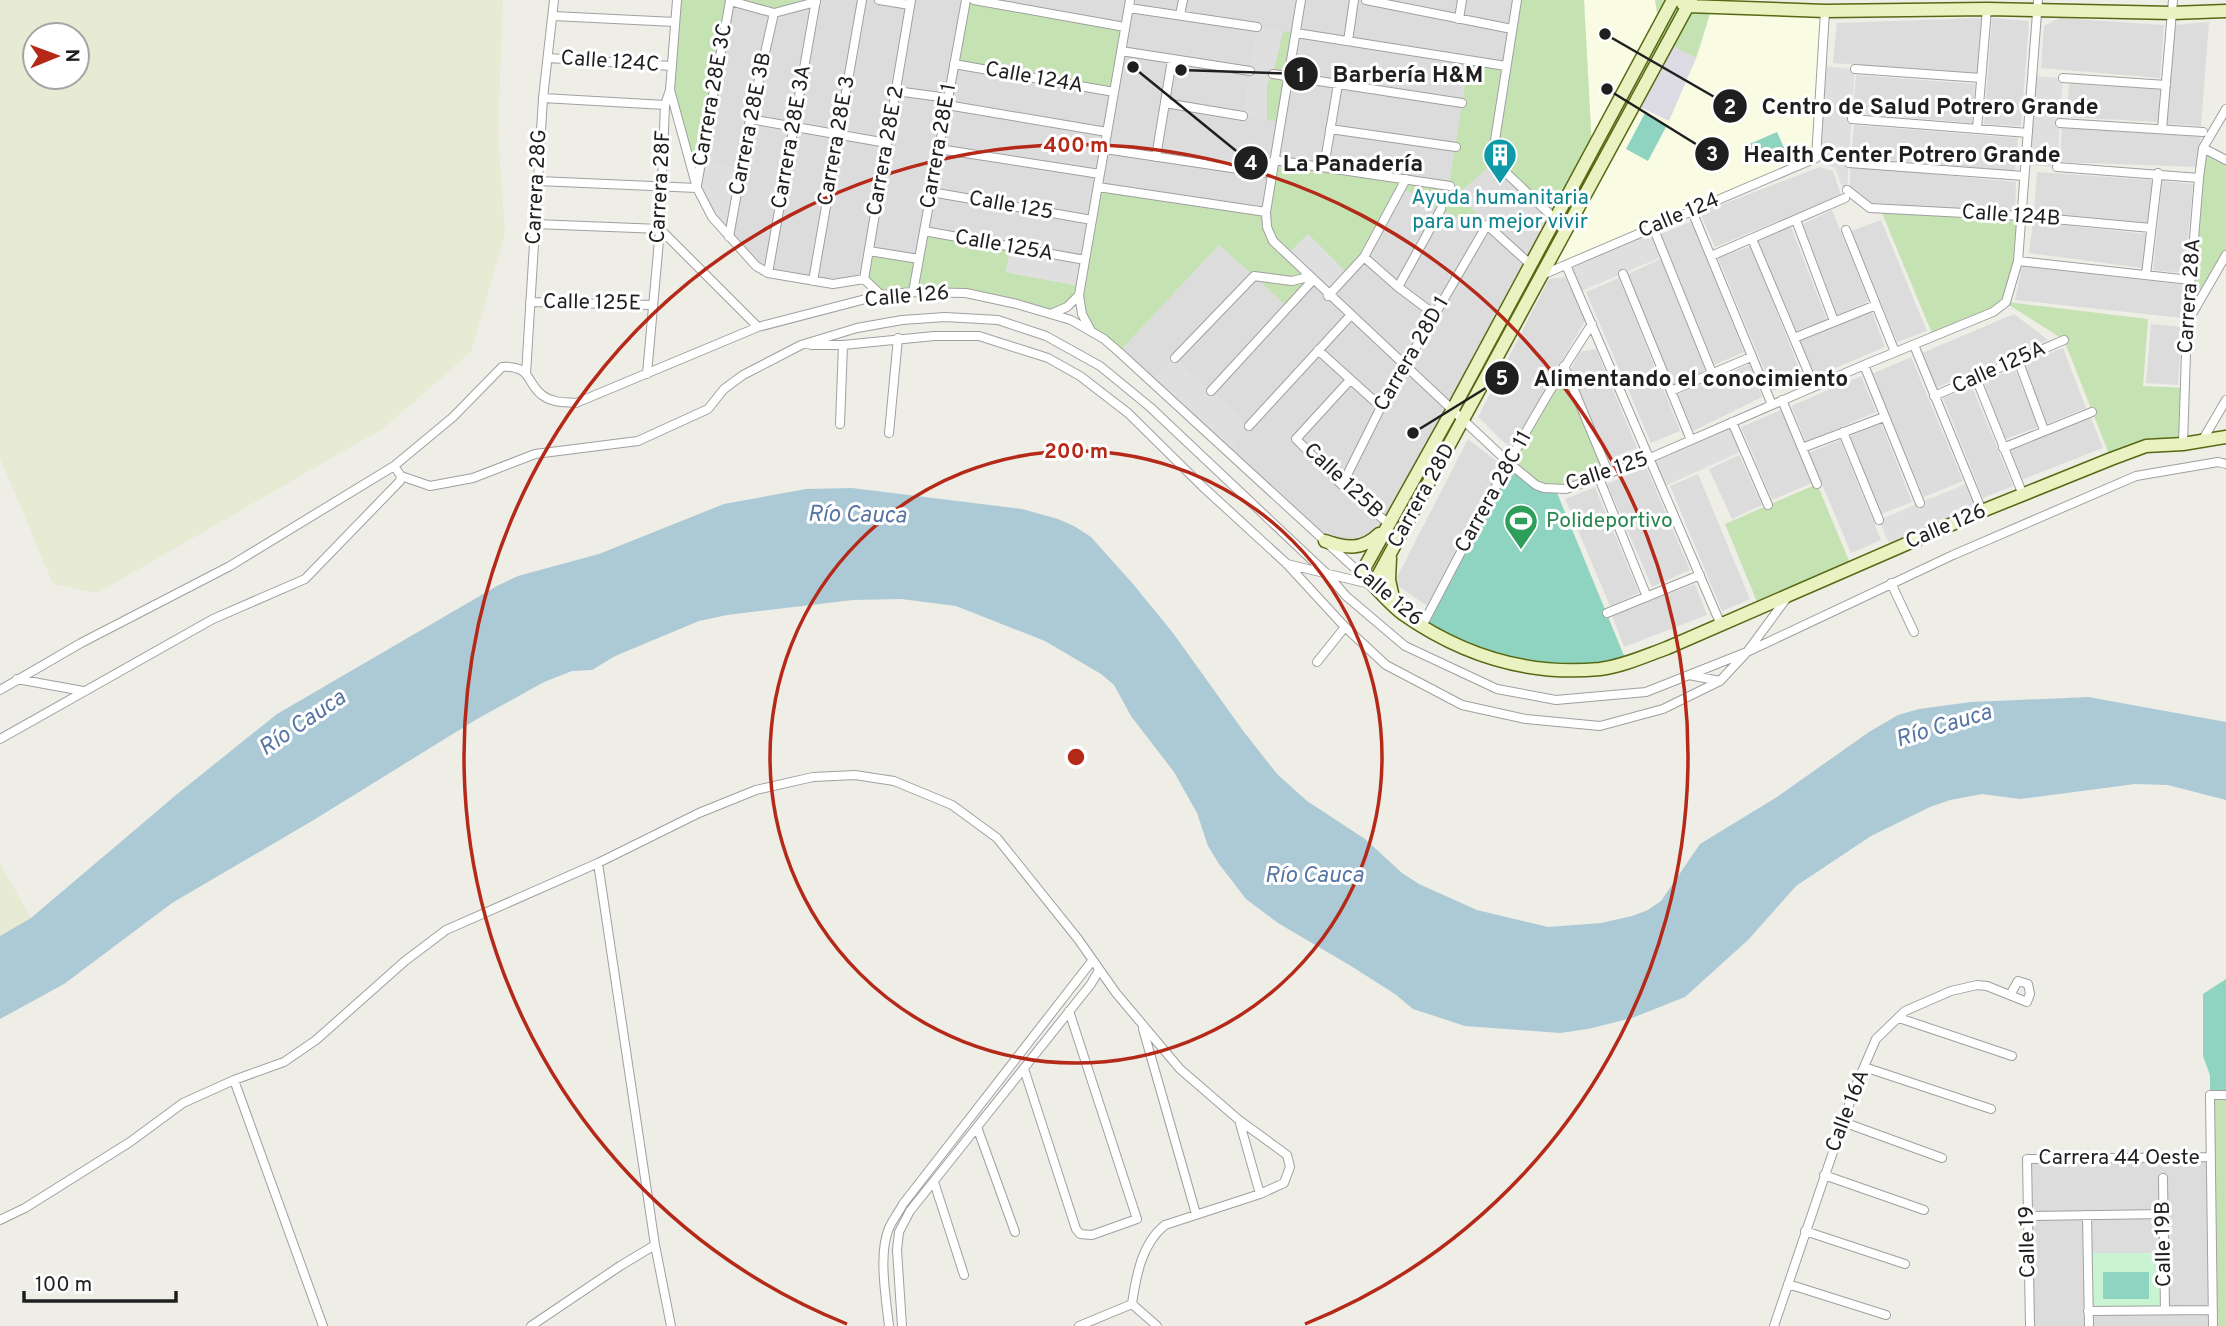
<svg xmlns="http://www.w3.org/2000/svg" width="2226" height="1326" font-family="Overpass,sans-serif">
  <rect width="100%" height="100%" fill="#eeede6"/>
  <!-- residential -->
  <path fill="#dddcdc" d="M816,0H1517L1506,66L1469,61L1450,186L1275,160L1266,212L1098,187L1085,260L919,259L864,279L833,284L768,273L729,237L701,161L730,1Z
    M1981,18L1977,73L1833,63L1837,23Z
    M1992,18L2029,21L2021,126L1984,124Z
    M2059,18L2164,25L2160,78L2041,68L2044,26Z
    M2209,22L2201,126L2166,124L2174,25Z
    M1856,75L1975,84L1972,123L1853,113Z
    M2069,84L2160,89L2158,122L2066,117Z
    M1854,125L2018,138L2015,171L1851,157Z
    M2062,127L2201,137L2196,167L2060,162Z
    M1496,160L1555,219L1453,409L1372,541H1325L1226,451L1248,426L1175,358L1152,382L1119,352L1219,245L1288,307L1402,188L1486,224L1457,194Z
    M1850,166L2016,182L2015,212L1871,205L1850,187Z
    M1820,167L1833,171L1841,195L1715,247L1700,213Z
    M2037,172L2153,180L2147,224L2034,212Z
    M2162,181L2193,184L2185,273L2153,270Z
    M1832,210L1869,301L1837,315L1803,224Z
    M1881,220L1927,331L1897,342L1851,231Z
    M1692,221L1744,352L1714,365L1661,234Z
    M2033,222L2147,234L2143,268L2029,253Z
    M1791,227L1827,320L1795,331L1757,240Z
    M1751,246L1802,376L1773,391L1718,258Z
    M1661,259L1706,370L1673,385L1628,274Z
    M2022,266L2186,285L2182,318L2015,300Z
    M1565,277L1586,319L1511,449L1478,417L1549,279Z
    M1619,278L1680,431L1651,443L1586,292Z
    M1872,312L1885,347L1814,377L1799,341Z
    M2014,314L2048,340L1936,388L1922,353Z
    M2151,324L2182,327L2178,385L2146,383Z
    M2063,348L2086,408L2047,424L2024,363Z
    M1596,349L1637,448L1608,459L1569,373L1580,352Z
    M1911,357L1963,481L1924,497L1872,374Z
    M1750,364L1762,397L1693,431L1678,394Z
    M2015,369L2038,427L2005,439L1983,381Z
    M1861,376L1876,412L1806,442L1791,406Z
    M1972,387L2013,486L1983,498L1943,398Z
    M1781,410L1812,483L1772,500L1741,427Z
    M2091,418L2103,448L2021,480L2009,450Z
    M1881,423L1912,502L1881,514L1850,436Z
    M1468,439L1503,466L1427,606L1394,583Z
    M1840,440L1881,540L1851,553L1809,453Z
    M1739,455L1762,505L1732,519L1709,469Z
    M1646,467L1690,570L1652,587L1607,484Z
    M1698,474L1750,599L1722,611L1670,486Z
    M1595,487L1639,593L1610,606L1565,499Z
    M1695,584L1707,615L1624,647L1612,615Z
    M2211,1157L2226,1326H2030L2027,1159Z"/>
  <!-- education -->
  <path fill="#f9fbe3" d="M1584,0H1655L1658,19L1592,150Z
    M1712,7L1825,11L1816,158L1542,275L1634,104L1669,120L1699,52Z"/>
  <!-- farmland -->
  <path fill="#e7ebd4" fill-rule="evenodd" d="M0,0H503L498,132L505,234L471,352L384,428L97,593L53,584L0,458ZM77,35V77H35V35Z
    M0,863L31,918L0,936Z"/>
  <!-- grass -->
  <path fill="#c5e2b3" d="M677,0H816L774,13L731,1L697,188L670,90Z
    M966,0L1125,27L1114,92L954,64Z
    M1517,0H1584L1592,148L1658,19L1655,0H1731L1741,8L1712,7L1696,58L1668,44L1373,585L1361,574L1555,219L1495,161L1458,194L1487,225L1483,232L1402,188L1364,256L1348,274L1307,234L1312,281L1288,307L1219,245L1119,352L1091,331L1078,296L1052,314L966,293L881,295L864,279L869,251L919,259L924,231L1011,247L1006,272L1080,286L1098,187L1266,212L1274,160L1449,186L1469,60L1506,66Z
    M1283,31L1296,33L1281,122L1267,120V84L1273,74Z
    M2203,148L2226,160V255L2187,323Z
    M1880,208L2021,216L2018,261L2007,302L2148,319L2143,386L2185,388L2183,444L2111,459L2064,340L2006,303L1933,336Z
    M1564,366L1609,474L1566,489L1544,488L1509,463Z
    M1817,484L1852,568L1760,609L1725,524Z
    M2210,1095H2226V1326H2213Z"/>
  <!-- park -->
  <path fill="#c9f3d1" d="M2088,1253H2164L2165,1310L2088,1311Z"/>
  <!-- pitch -->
  <path fill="#8ed4c0" d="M1645,113L1667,125L1648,161L1626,149Z
    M1777,132L1786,152L1755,165L1747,145Z
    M1509,463L1536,485L1555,488L1627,663L1526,668L1422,626Z
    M2226,979V1095H2210V1075L2203,1056V994Z
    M2103,1272H2149V1299H2103Z"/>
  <!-- parking -->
  <path fill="#dfdfdf" d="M1257,27L1283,31L1273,74L1267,84V120L1243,116Z
    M1822,66L1855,69L1847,190H1843L1835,168L1822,163L1816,158Z
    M2032,76L2063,78L2057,167L2025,165Z
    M701,161L741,169L729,237L697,188Z
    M1653,229L1664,256L1579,292L1568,265Z
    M1308,234L1348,274L1328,296L1287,255Z
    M1011,247L1085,260L1080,286L1006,272Z
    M1175,358L1249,426L1226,451L1152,382Z
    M1732,422L1745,450L1663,487L1650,458Z
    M1970,482L1982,511L1892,550L1879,520Z"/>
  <!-- plaza -->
  <path fill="#dcdbe4" d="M1667,43L1696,58L1669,121L1634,104Z"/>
  <!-- water -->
  <path fill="#acc9d6" d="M852,488L1022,509L1058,519L1074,526L1091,537L1133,584L1173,633L1244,732L1277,774L1307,801L1365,839L1402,873L1419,884L1477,910L1548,927L1601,923L1632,916L1648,910L1661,901L1700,844L1777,797L1869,732L1898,715L1919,709L1971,702L2088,697L2226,722V800L2168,785L2135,784L2020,799L1982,794L1950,800L1930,807L1871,836L1796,886L1748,940L1685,997L1632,1018L1588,1029L1560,1033L1465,1026L1413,1009L1395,994L1351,966L1278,923L1246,899L1219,864L1208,846L1197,813L1174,772L1131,716L1114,685L1101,674L1045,641L956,606L901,599L853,600L727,615L699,621L615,656L592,670L572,671L544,682L477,719L312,821L172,903L64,984L0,1019V936L31,918L176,795L277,714L497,586L518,576L599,554L724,504L806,489Z"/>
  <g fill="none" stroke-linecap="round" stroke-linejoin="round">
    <!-- street casing -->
    <g stroke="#a0a0a0" stroke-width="10">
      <path id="street" d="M879,0L910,5
        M974,0L1125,27
        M1301,0L1266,212L1267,227L1273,241L1509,463L1536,485L1544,488L1566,489L1650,458L1864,365L1993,312L2006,302L2018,261L2038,0
        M1366,0L1512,29
        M1517,0L1493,153L1500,167L1555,219
        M1129,8L1257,27
        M1180,15L1183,0
        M553,16L675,22
        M1459,19L1462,0
        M1296,33L1506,66
        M1348,41L1354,0
        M1121,51L1250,71
        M548,58L671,66
        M954,64L1114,92
        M1855,69L1981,78
        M1273,74L1462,103
        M2063,78L2166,85
        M670,90L697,188L712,217L756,266L768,273L833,284L864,279
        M896,91L948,98
        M543,98L665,105
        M1165,103L1243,116
        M947,105L1107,132
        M750,119L887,143
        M1852,119L2028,133
        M2060,123L2203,132
        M1330,129L1456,147
        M1977,129L1987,9
        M2162,129L2173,0
        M2203,148L2226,160
        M939,149L1100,174
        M1105,149L1272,174
        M1156,157L1172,60
        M1274,160L1450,186
        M1849,163L2024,176
        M1324,167L1338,84
        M2057,167L2199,178
        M538,181L697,188
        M697,185L730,1L774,13L816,2
        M1098,187L1266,212
        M1847,190L1870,208L2021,216L2151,228
        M931,192L1092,220
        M1692,211L1772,405
        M1796,220L1834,321
        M535,224L660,229L758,327
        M1653,227L1712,373
        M1846,230L1895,352
        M924,231L1085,260
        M729,237L750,119L774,13
        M1752,239L1814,386
        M869,251L919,259
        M1711,256L1845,198
        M1364,257L1398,287L1434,314
        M2018,261L2190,280
        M1566,265L1721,625
        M768,273L816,0
        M1623,274L1691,440
        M1542,275L1816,158L1825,11
        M2146,275L2158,173
        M864,279L911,0
        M864,279L881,295
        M813,281L862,0
        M1398,287L1441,209
        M913,292L966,0
        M1328,296L1364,257L1406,179
        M530,302L653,305
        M1053,313L1067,307L1079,295
        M2188,321L2226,255
        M1091,331L1082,314L1079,295L1130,0
        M1794,338L1876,305
        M811,345H843L934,336H979L1048,358L1080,376L1128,413L1202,486L1287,564L1345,627L1386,665L1462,705L1526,719L1600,726L1663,709L1720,681L1747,652L1786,599
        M1914,345L1982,511
        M1318,350L1381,407
        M1175,358L1254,276L1292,281L1308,277
        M2018,360L2044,430
        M1864,365L1920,503
        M1564,366L1609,474
        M526,374L543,98L554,0
        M647,374L660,229L665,105L670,90L677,0
        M1976,378L2023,495
        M1350,380L1296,439L1342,485L1389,524
        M1211,391L1312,281
        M1671,391L1751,357
        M1934,396L2064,340
        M1782,400L1817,484
        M1732,422L1768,505
        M840,424L843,345
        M1249,426L1350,316
        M1843,432L1879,520
        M889,433L898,338
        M2202,441L2226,400
        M2183,444L2187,323L2199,178L2203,148L2226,109
        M1802,448L1884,417
        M2003,448L2092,412
        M394,466L401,476L430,486L473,478L535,454L638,441L708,409L724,389L743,375L801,345L857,328L902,320L945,317L998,320L1046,336L1100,366L1150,407L1328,575L1346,596L1405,646L1497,689L1556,700L1646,692L1747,652L1953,555L2136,476L2218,462L2226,464
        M1599,478L1647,597
        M1342,485L1381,407L1487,225L1530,264
        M1287,564L1370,584
        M1891,583L1914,632
        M1607,613L1700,575
        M1422,626C1476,524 1528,420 1592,324
        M1317,662L1345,627
        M1689,675L1720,681
        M17,679L83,691
        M0,690L81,643L230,566L394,466L453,417L502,367C532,365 526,383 542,395C552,403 565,402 576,403L758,327L881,295L913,292L966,293L1017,304L1071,320L1104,339L1119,352L1361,574
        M0,739L213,619L305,579L400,481L401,476
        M598,863L655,1245L671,1326
        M1899,1018L2012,1056
        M1143,1029L1196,1214
        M1864,1067L1991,1109
        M1024,1069L1076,1229L1080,1234L1092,1235L1137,1219L1069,1011
        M234,1080L323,1326
        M1239,1120L1260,1194
        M1843,1122L1942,1158
        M977,1127L1015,1232
        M1824,1175L1924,1210
        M2163,1178L2165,1310
        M934,1182L964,1275
        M2087,1215L2089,1326
        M2028,1216L2164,1214
        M0,1220L25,1208L130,1142L183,1103L234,1080L284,1062L316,1040L405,961L446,930L598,863L699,813L756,790L813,777L855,775L894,781L952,805L997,838L1078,939L1116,993L1180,1069L1239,1120L1287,1155L1290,1167L1284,1183L1260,1194L1165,1225C1142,1243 1136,1276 1132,1304
        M1805,1231L1905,1264
        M1788,1284L1886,1315
        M1132,1304L1157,1326
        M2088,1311L2213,1310
        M531,1326L620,1266L655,1245
        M889,1326C886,1298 878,1254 889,1228C893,1219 899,1212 903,1204L1092,961
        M902,1326L897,1250L899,1232L910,1211L1091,984L1099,970
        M1079,1326L1132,1304
        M1774,1326L1854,1090L1876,1039L1905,1011L1951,991L1977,985L1987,986L2027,1002L2030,994L2028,984L2018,981L2010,995
        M2030,1326L2027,1159L2211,1157
        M2213,1326L2210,1095H2226"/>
    </g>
    <!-- secondary casing -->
    <g stroke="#576913" stroke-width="15">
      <path id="secondary" d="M1673,0L1453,409L1361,574C1376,586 1388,603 1403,614C1463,656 1527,676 1600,669C1623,666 1645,656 1667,648L1982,511L2111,459L2146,446L2183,444L2226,437
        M1683,4L1687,6L1825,11L1987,9L2172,13L2226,11
        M1325,541C1345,548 1362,551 1379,534
        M1390,558L1389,580L1395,606
        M1373,585L1691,0"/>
    </g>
    <!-- street -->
    <use href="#street" stroke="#fff" stroke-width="8"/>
    <!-- secondary -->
    <use href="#secondary" stroke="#eaf2c1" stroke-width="12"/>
  </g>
  <!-- distance rings -->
  <g fill="none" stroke="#b52919" stroke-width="3.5">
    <circle cx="1076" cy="757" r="306"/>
    <path d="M847 1324A612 612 0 1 1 1305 1324"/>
  </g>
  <!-- icons -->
  <defs>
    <g id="building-pin" transform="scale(1.75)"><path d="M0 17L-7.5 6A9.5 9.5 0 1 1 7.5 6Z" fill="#0f9aa8" stroke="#fff"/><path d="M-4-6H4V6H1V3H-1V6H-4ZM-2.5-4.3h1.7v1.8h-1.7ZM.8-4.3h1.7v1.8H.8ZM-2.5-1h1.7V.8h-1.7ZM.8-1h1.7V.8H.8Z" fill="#fff"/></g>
    <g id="stadium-pin" transform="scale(1.75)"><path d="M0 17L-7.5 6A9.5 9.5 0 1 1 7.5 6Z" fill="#2e9e5b" stroke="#fff"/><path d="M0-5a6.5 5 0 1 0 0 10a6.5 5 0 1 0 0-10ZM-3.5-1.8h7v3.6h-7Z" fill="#fff"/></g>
  </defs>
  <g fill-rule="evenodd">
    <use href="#building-pin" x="1500" y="155"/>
    <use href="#stadium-pin" x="1521" y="521"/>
  </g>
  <g text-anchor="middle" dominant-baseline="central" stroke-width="6" stroke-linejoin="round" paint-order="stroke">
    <!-- street labels -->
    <g font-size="21" fill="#1f1f1f" stroke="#fff">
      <text transform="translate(610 62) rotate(4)">Calle 124C</text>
      <text transform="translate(1034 78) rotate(10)">Calle 124A</text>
      <text transform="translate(713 95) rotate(-80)">Carrera 28E 3C</text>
      <text transform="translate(751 124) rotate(-79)">Carrera 28E 3B</text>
      <text transform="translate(792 137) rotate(-80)">Carrera 28E 3A</text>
      <text transform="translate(837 141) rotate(-80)">Carrera 28E 3</text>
      <text transform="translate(939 146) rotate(-80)">Carrera 28E 1</text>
      <text transform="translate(886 151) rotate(-80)">Carrera 28E 2</text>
      <text transform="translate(537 187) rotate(-87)">Carrera 28G</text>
      <text transform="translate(661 187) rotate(-87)">Carrera 28F</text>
      <text transform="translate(1011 206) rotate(10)">Calle 125</text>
      <text transform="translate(1679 216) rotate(-23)">Calle 124</text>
      <text transform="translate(2011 216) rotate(4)">Calle 124B</text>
      <text transform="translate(1004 246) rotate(10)">Calle 125A</text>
      <text transform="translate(2190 296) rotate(-86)">Carrera 28A</text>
      <text transform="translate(907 297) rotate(-5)">Calle 126</text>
      <text transform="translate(592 303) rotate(1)">Calle 125E</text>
      <text transform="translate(1412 354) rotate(-60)">Carrera 28D 1</text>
      <text transform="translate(1999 368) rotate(-24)">Calle 125A</text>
      <text transform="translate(1607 472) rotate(-18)">Calle 125</text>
      <text transform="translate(1343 481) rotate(43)">Calle 125B</text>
      <text transform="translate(1494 492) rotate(-61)">Carrera 28C 11</text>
      <text transform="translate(1422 496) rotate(-61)">Carrera 28D</text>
      <text transform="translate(1946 527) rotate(-23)">Calle 126</text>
      <text transform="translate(1387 595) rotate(40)">Calle 126</text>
      <text transform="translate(1848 1111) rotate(-69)">Calle 16A</text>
      <text x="2119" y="1158">Carrera 44 Oeste</text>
      <text transform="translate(2028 1242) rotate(-91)">Calle 19</text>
      <text transform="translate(2164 1244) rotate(-91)">Calle 19B</text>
    </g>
    <!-- culture labels -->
    <g font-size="21" fill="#0d838f" stroke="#fff">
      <text x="1500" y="198">Ayuda humanitaria<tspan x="1500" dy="24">para un mejor vivir</tspan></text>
    </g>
    <!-- leisure labels -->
    <g font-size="21" fill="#27864d" stroke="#fff" text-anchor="start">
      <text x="1546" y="521">Polideportivo</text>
    </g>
    <!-- water labels -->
    <g font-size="23" font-style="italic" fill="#5775a3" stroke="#fff">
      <text transform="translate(857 516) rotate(1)">Río Cauca</text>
      <text transform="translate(303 724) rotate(-34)">Río Cauca</text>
      <text transform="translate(1944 727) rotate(-17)">Río Cauca</text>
      <text x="1314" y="876">Río Cauca</text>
    </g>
  </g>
  <circle cx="1076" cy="757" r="10" fill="#b52919" stroke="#fff" stroke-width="3.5"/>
  <g font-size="21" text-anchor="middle" font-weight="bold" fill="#b52919" stroke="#fff" stroke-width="6" stroke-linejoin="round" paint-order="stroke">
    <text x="1076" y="152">400 m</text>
    <text x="1076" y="458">200 m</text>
  </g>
  <!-- callouts -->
  <path fill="none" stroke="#1f1f1f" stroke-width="2.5" d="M1181 70L1301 74M1605 34L1730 106M1607 89L1712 154M1133 67L1251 163M1413 433L1502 378"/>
  <g fill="#1f1f1f" stroke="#fff" stroke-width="2.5">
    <circle cx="1181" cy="70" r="7"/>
    <circle cx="1605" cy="34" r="7"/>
    <circle cx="1607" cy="89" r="7"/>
    <circle cx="1133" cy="67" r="7"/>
    <circle cx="1413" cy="433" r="7"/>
    <circle cx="1301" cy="74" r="18"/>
    <circle cx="1730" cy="106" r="18"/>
    <circle cx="1712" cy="154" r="18"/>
    <circle cx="1251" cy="163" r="18"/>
    <circle cx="1502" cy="378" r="18"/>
  </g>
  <g font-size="21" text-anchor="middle" font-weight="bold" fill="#fff">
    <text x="1301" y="82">1</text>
    <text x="1730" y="114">2</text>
    <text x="1712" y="161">3</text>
    <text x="1251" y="170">4</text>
    <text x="1502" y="385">5</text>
  </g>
  <g font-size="23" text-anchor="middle" font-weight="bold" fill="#1f1f1f" stroke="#fff" stroke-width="6" stroke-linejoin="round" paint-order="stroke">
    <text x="1408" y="82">Barbería H&amp;M</text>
    <text x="1930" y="114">Centro de Salud Potrero Grande</text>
    <text x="1902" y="162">Health Center Potrero Grande</text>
    <text x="1353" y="171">La Panadería</text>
    <text x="1691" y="386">Alimentando el conocimiento</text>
  </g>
  <!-- north arrow -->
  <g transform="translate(56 56) rotate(89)"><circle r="33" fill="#ffffff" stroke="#a5a5a5" stroke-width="2"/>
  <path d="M0-5L12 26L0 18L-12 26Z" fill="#b52919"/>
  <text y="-10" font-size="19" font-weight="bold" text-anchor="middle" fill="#1f1f1f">N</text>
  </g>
  <!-- scale -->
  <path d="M24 1291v10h152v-10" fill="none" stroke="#1f1f1f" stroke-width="3.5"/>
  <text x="35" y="1291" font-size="21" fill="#1f1f1f" stroke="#ffffff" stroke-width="5" paint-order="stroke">100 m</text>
</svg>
